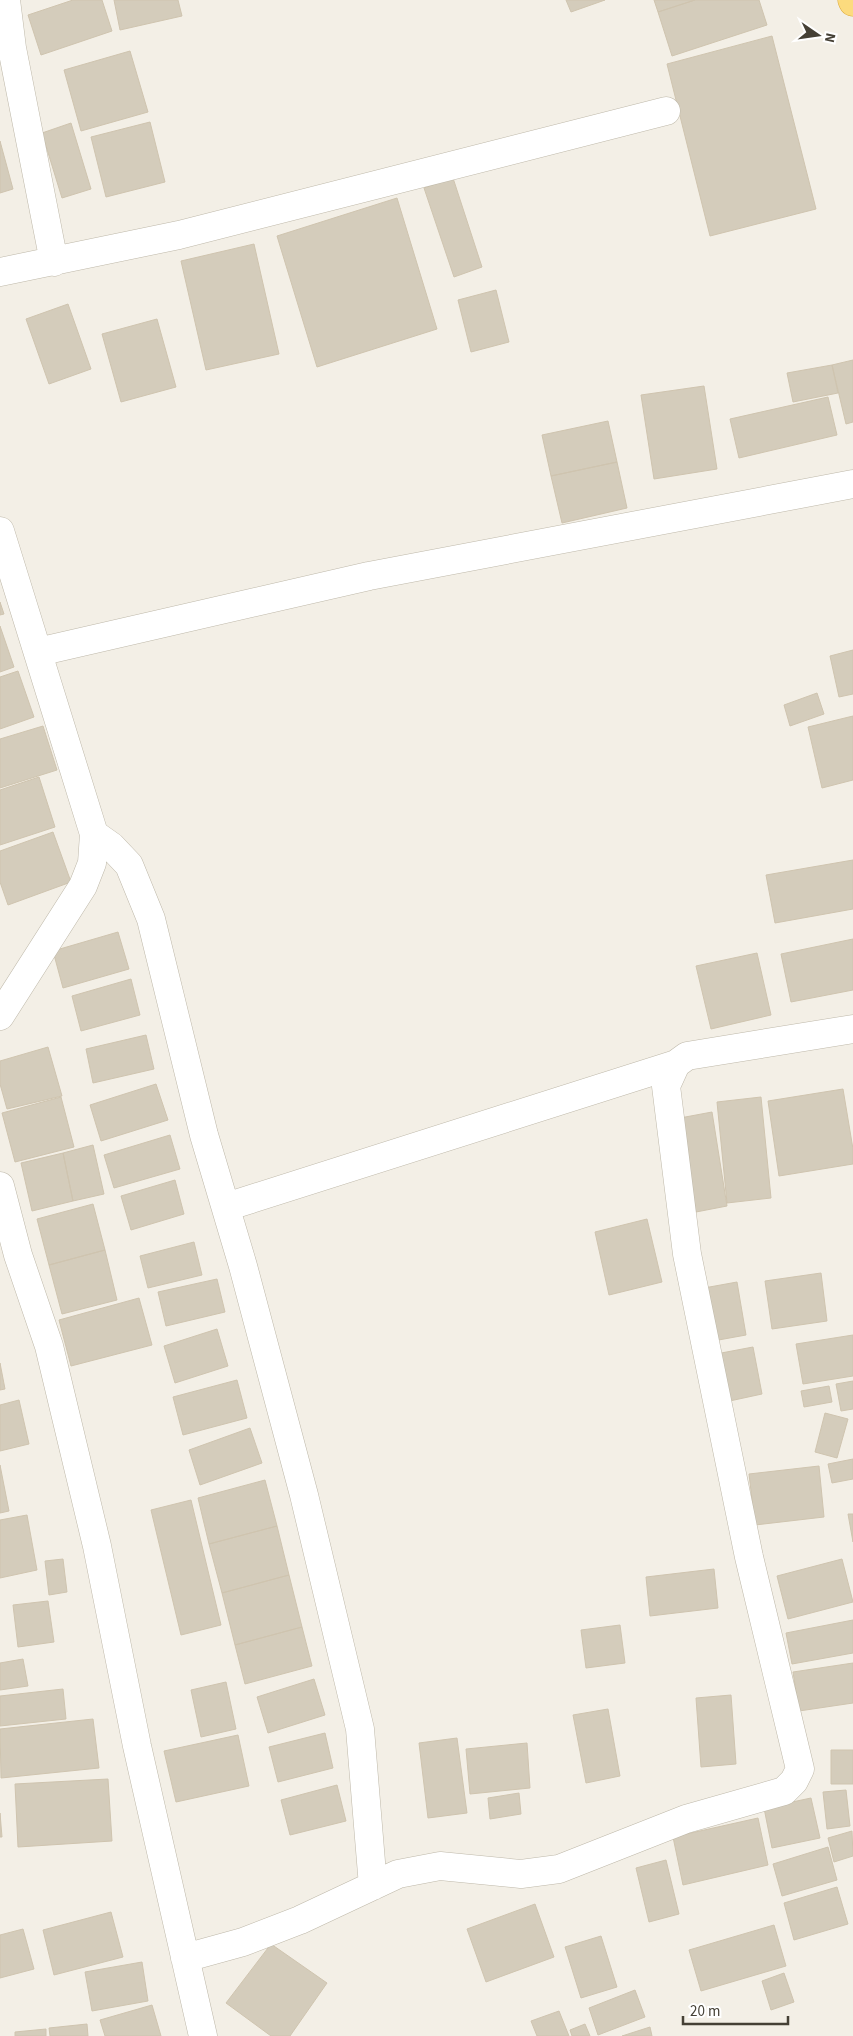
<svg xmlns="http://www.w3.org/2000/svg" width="853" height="2036" font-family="'Source Sans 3',sans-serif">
  <rect width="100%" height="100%" fill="#f3efe6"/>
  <!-- building -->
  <path fill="#d4ccbb" stroke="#cfc4af" d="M73,0H102L112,31L41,55L28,15Z
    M114,0H178L182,16L120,30Z
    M566,0H605L571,12Z
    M654,0H695L658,12Z
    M695,0H759L767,25L672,56L658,12Z
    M772,36L816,209L710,236L667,64Z
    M130,51L148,112L81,131L64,70Z
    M150,122L165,182L106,197L91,137Z
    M71,123L91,189L62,198L42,133Z
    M0,141L13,189L0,193Z
    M453,178L482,267L454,277L424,188Z
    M397,198L437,329L317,367L277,236Z
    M254,244L279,354L206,370L181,261Z
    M496,290L509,342L471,352L458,300Z
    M68,304L91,369L49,384L26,319Z
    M157,319L176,387L121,402L102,334Z
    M853,360V422L846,424L832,365Z
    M832,365L838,393L793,402L787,373Z
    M704,386L717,469L654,479L641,395Z
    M828,397L837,435L739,458L730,419Z
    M608,421L617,462L551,476L542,435Z
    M617,462L627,508L562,523L551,476Z
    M0,602L4,614L0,615Z
    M0,626L14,667L0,672Z
    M853,650V694L839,697L830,656Z
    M18,671L34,717L0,729V677Z
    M817,693L824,714L790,726L784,705Z
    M853,716V780L822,788L808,727Z
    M43,726L57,770L0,788V739Z
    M39,777L55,827L0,845V790Z
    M53,832L71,882L8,905L0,882V851Z
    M853,860V909L775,923L766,875Z
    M118,932L129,969L63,988L53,951Z
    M853,939V990L791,1002L781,954Z
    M757,953L771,1015L711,1029L696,966Z
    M131,979L140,1015L81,1031L72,996Z
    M146,1035L154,1069L93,1083L86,1049Z
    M48,1047L62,1096L7,1109L0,1084V1061Z
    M156,1084L168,1120L101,1141L90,1105Z
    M843,1089L853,1149V1164L779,1176L768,1101Z
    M61,1097L74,1147L15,1162L2,1113Z
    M761,1097L771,1198L727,1203L717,1102Z
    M712,1112L727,1206L696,1212L680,1118Z
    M170,1135L180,1169L114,1188L104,1155Z
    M93,1145L104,1194L73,1201L63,1153Z
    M63,1153L73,1201L32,1211L21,1163Z
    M175,1180L184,1214L131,1230L121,1196Z
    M93,1204L105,1250L49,1265L37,1219Z
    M647,1219L662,1282L609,1295L595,1232Z
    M194,1242L202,1275L148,1288L140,1256Z
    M105,1250L117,1300L62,1314L49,1265Z
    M821,1273L827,1321L772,1329L765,1281Z
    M217,1279L225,1312L166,1326L158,1292Z
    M737,1282L746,1335L713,1341L704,1288Z
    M139,1298L152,1345L71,1366L59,1320Z
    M217,1329L228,1366L175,1383L164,1346Z
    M853,1335V1376L803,1384L796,1344Z
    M753,1347L762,1394L725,1402L716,1354Z
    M0,1363L5,1389L0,1390Z
    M237,1380L247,1418L183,1435L173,1397Z
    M853,1381V1409L841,1411L836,1384Z
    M829,1386L832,1402L804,1407L801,1391Z
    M19,1400L29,1444L0,1451V1405Z
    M825,1413L848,1419L837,1458L815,1452Z
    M250,1428L262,1463L200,1485L189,1450Z
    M853,1459V1479L832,1483L828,1464Z
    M0,1465L9,1511L0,1513Z
    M819,1466L824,1517L755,1525L749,1474Z
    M265,1480L277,1526L209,1544L198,1498Z
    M191,1500L221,1625L181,1635L151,1510Z
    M848,1514H853V1542Z
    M27,1515L37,1570L0,1578V1520Z
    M277,1526L289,1575L222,1593L209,1544Z
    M63,1559L67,1592L49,1595L45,1561Z
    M842,1559L853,1602L788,1619L777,1576Z
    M714,1569L718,1608L650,1616L646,1577Z
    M289,1575L302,1627L235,1645L222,1593Z
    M48,1601L54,1642L18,1647L13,1605Z
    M853,1620V1653L792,1664L786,1633Z
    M620,1625L625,1663L586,1668L581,1630Z
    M302,1627L312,1666L245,1684L235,1645Z
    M23,1659L28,1686L0,1690V1663Z
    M853,1663V1703L799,1711L793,1672Z
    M314,1679L325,1715L268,1733L257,1697Z
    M226,1682L236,1729L201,1737L191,1690Z
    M63,1689L66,1719L0,1726V1696Z
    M731,1695L736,1764L701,1767L696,1698Z
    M608,1709L620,1776L586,1783L573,1715Z
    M93,1719L99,1768L1,1778L0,1729Z
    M325,1733L333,1768L278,1782L269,1747Z
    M238,1735L249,1786L176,1802L164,1751Z
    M457,1738L467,1813L428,1818L419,1743Z
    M527,1743L530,1788L470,1794L466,1749Z
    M831,1750H853V1784H831Z
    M108,1779L112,1841L18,1847L15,1784Z
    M337,1785L346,1821L290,1835L281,1800Z
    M846,1790L850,1826L827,1829L823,1792Z
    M519,1793L521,1814L490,1819L488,1798Z
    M811,1798L820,1838L772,1848L764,1808Z
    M0,1813L2,1837H0Z
    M758,1818L768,1865L683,1885L673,1837Z
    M852,1831L853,1856L834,1862L828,1838Z
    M828,1847L837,1880L782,1896L773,1864Z
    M666,1860L679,1914L649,1922L636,1868Z
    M837,1887L848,1924L794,1940L784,1903Z
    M535,1904L554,1957L486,1982L467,1929Z
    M111,1912L123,1957L54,1975L43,1930Z
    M774,1925L786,1966L701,1991L689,1950Z
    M23,1929L34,1969L0,1978V1935Z
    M601,1936L617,1987L581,1998L565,1947Z
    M271,1944L327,1983L290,2036H271L226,2003Z
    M142,1962L148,2001L92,2011L85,1972Z
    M784,1973L794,2002L771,2010L762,1981Z
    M635,1990L645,2017L598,2035L589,2008Z
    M152,2005L161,2036H105L100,2020Z
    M559,2011L569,2036H537L531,2021Z
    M87,2024L88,2036H50L49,2028Z
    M585,2024L590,2036H572L570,2030Z
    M650,2027L652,2036H622Z
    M46,2029V2036H15V2032Z"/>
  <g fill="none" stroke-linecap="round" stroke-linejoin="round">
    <!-- minor casing -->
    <g stroke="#beb8a9" stroke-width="29">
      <path id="minor" d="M6,0L12,48L54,262
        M0,272L179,235L666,111
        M0,531L94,834L92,863L83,886L0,1016
        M38,652L369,576L853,484
        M94,834L111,846L129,865L151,919L204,1135L243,1266L304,1495L360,1729L373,1886
        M0,1186L18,1255L49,1346L97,1546L137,1746L203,2036
        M226,1207L676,1064
        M185,1958L243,1942L300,1920L398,1874L440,1866L521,1874L559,1869L686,1819L784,1791L794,1781L800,1769L749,1557L687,1254L666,1086L676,1064L687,1056L853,1029"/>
    </g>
    <!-- trunk casing -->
    <g stroke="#dba738" stroke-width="29">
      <path id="trunk" d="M852,0L853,2"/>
    </g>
    <!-- minor -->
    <use href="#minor" stroke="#fff" stroke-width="28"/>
    <!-- trunk -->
    <use href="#trunk" stroke="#fcdb7e" stroke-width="28"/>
  </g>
  <!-- north arrow -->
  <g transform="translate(818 35) rotate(103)" stroke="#ffffff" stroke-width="4" paint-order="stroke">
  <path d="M0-4L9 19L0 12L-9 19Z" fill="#454035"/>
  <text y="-8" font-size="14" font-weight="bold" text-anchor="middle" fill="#454035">N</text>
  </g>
  <!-- scale -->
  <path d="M683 2016v8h105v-8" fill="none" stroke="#454035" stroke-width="2.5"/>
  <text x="690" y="2016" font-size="15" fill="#454035" stroke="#ffffff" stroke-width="4" paint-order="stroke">20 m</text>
</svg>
